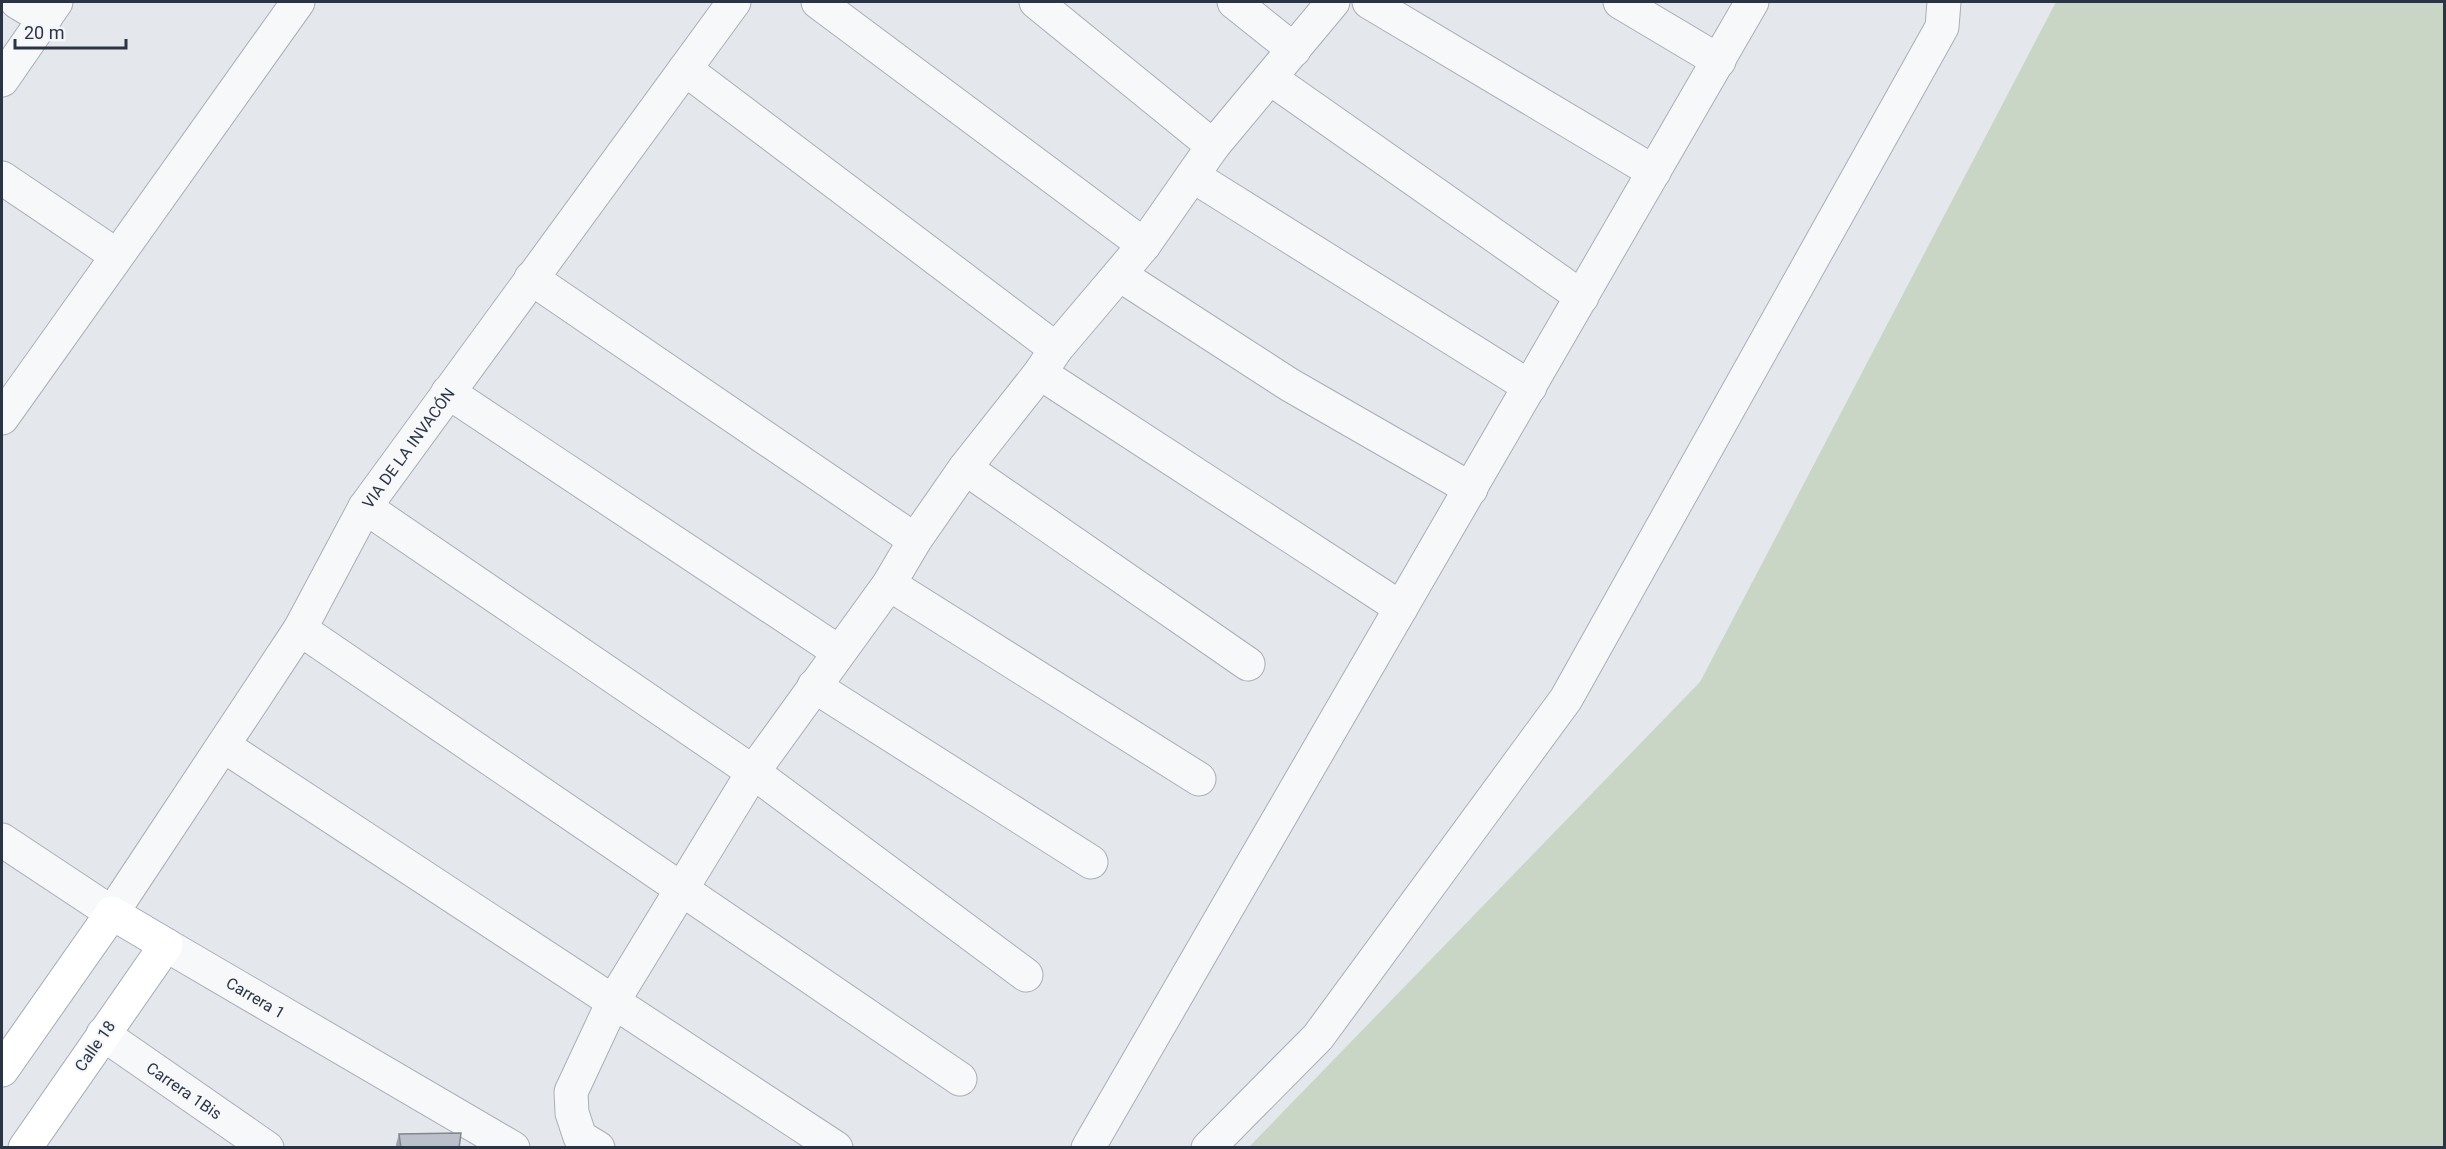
<svg xmlns="http://www.w3.org/2000/svg" width="2446" height="1149" font-family="Roboto,sans-serif">
  <rect width="100%" height="100%" fill="#e4e7ec"/>
  <!-- green -->
  <path fill="#c9d6c5" d="M2056,2H2444V1147H1249L1700,682Z"/>
  <g fill="none" stroke-linecap="round" stroke-linejoin="round">
    <!-- minor casing -->
    <g stroke="#a9aeb7" stroke-width="35">
      <g id="minor">
        <path d="M17,2L45,19"/>
        <path d="M818,2L1144,245"/>
        <path d="M1036,2L1213,146"/>
        <path d="M1234,2L1294,50"/>
        <path d="M1369,2L1654,172"/>
        <path d="M1620,2L1719,61"/>
        <path d="M685,69L1056,349"/>
        <path d="M1270,78L1582,297"/>
        <path d="M2,80L56,2"/>
        <path d="M1193,176L1530,387"/>
        <path d="M2,178L116,255"/>
        <path d="M1120,275L1290,385L1471,489"/>
        <path d="M531,278L915,540"/>
        <path d="M1040,373L1401,608"/>
        <path d="M448,392L839,652"/>
        <path d="M2,418L298,2"/>
        <path d="M965,468L1248,664"/>
        <path d="M365,507L753,772L1026,975"/>
        <path d="M889,584L1199,779"/>
        <path d="M300,629L960,1079"/>
        <path d="M814,686L1091,862"/>
        <path d="M224,746L836,1148"/>
        <path id="s1" d="M2,840L112,913L300,629L365,507L734,2"/>
        <path id="s2" d="M166,945L513,1148"/>
        <path id="s3" d="M103,1034L267,1148"/>
        <path d="M598,1148L580,1137L572,1113L571,1092L614,1000L753,772L889,584L915,540L965,468L1040,373L1056,349L1144,245L1213,146L1333,2"/>
        <path d="M1088,1148L1752,2"/>
        <path d="M1208,1148L1318,1037L1566,699L1942,27L1944,2"/>
      </g>
    </g>
    <!-- major casing -->
    <g stroke="#a3abb8" stroke-width="35">
      <path id="major" d="M2,1070L112,913L166,945L25,1148"/>
    </g>
    <!-- minor -->
    <use href="#minor" stroke="#f7f8fa" stroke-width="33"/>
    <!-- major -->
    <use href="#major" stroke="#fff" stroke-width="33"/>
  </g>
  <!-- wall -->
  <path fill="#a1a5ae" d="M399,1134L459,1148H396V1144Z"/>
  <!-- building -->
  <path fill="#bbc0ca" stroke="#83868d" stroke-width="1.5" d="M461,1133L459,1148H401L399,1134Z"/>
  <g text-anchor="middle" dominant-baseline="central" stroke-width="4.5" stroke-linejoin="round" paint-order="stroke">
    <!-- street labels -->
    <g font-size="16" fill="#2b3445" stroke="#f4f6f9">
      <text stroke="none"><textPath href="#s1" startOffset="684">VIA DE LA INVACÓN</textPath></text>
      <text stroke="none"><textPath href="#s2" startOffset="104">Carrera 1</textPath></text>
      <text transform="translate(95 1046) rotate(-55)">Calle 18</text>
      <text stroke="none"><textPath href="#s3" startOffset="99">Carrera 1Bis</textPath></text>
    </g>
  </g>
  <!-- border -->
  <rect width="2446" height="1149" fill="none" stroke="#2b3445" stroke-width="6"/>
  <!-- scale -->
  <path d="M15 39v9h111v-9" fill="none" stroke="#2b3445" stroke-width="3"/>
  <text x="24" y="39" font-size="18" fill="#2b3445" stroke="#f4f6f9" stroke-width="4.5" paint-order="stroke">20 m</text>
</svg>
